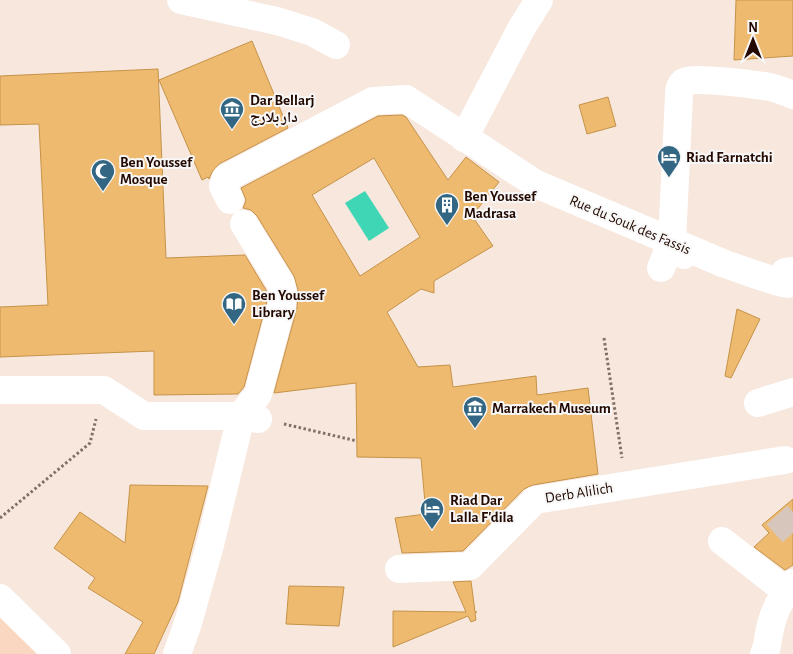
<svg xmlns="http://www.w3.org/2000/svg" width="793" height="654" font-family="'Alegreya Sans','Noto Naskh Arabic',sans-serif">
  <rect width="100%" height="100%" fill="#f7e7dd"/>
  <!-- built -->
  <path fill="#f9d7c1" d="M0,607L44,654H0Z"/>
  <!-- water -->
  <path fill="#3fd6b5" d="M365,191L389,228L369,241L345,203Z"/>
  <!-- building -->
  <path fill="#eeba70" stroke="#c59349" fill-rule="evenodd" d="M736,0H793V56L734,60Z
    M252,41L288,128L219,164L212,172L209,179L208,177L202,180L159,80Z
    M158,69L166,258L245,255L266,290L267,301L244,387L238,394L154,395V351L0,357V307L48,305L39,124L0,125V76Z
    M608,97L616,126L587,134L579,105Z
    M402,115L406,117L448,180L466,157L499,182L472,216L493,246L434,281V293L421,289L387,312L418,367L450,365L453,387L536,376L537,395L588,388L598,474L533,485L524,489L463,551L402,553L395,518L426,514L421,458L357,457L356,383L274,393L297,308L298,290L294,276L257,216L251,210L243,208L246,200L241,188L378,116ZM374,158L420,237L360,276L312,195Z
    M737,309L760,319L731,378L725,376Z
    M130,485L208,486L178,602L154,654H125L143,622L88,588L95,578L54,548L80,512L125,543Z
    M793,499V565L785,570L754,547L769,533L762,525Z
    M471,581L475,612H477L475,613L476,620L471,622L468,616L393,647V611L466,612L453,582Z
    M289,586L344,587L339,626L286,624Z"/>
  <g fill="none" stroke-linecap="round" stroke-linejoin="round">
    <!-- minor-tunnel -->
    <path stroke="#d7c6bc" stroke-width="28" stroke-dasharray="28 14" stroke-linecap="butt" d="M777,515L793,533"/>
    <!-- path -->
    <path stroke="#846f65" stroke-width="3" stroke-dasharray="2.5 2.5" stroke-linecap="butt" d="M604,338L622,458
      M284,424L357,441
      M0,518L90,443L96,419"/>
    <!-- minor -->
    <path stroke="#fff" stroke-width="28" d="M181,0L277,21L312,32L336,45
      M464,138L521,29L539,0
      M230,200L223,186L226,178L373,101L406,99L536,184L725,264C746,271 766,279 787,284L785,272L793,271
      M672,241L679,96C679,91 679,86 684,82C691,76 758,85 770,87C778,89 786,92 793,95
      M661,268L669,248L684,255L686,248
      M0,390H104L144,416H241L258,419
      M758,403L793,392
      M722,541L786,591
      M399,569L470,566L535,500L785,460
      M0,598L57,654
      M177,654L188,623L210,545L241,416L258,394L282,304L283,293L281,284L244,224
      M764,654C768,647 767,642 769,634C772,615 780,598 793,583"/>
  </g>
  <!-- icons -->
  <defs>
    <g id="museum-pin" transform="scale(1.25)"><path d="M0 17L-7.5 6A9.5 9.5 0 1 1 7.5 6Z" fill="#326683" stroke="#f7f7f7"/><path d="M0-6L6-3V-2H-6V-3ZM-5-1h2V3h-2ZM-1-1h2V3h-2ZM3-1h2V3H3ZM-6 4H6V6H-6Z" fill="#fff"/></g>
    <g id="hotel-pin" transform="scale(1.25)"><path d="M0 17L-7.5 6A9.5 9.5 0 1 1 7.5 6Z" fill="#326683" stroke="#f7f7f7"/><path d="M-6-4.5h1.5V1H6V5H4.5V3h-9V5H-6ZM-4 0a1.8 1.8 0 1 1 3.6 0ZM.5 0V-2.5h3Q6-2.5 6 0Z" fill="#fff"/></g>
    <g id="mosque-pin" transform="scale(1.25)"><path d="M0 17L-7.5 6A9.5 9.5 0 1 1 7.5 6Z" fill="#326683" stroke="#f7f7f7"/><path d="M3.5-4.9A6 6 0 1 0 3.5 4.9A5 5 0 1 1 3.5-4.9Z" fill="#fff"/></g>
    <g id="building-pin" transform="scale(1.25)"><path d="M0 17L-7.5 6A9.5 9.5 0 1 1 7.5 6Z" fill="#326683" stroke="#f7f7f7"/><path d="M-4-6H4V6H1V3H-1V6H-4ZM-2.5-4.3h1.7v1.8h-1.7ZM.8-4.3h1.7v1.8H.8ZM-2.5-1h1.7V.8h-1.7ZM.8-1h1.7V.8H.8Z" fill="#fff"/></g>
    <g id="library-pin" transform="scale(1.25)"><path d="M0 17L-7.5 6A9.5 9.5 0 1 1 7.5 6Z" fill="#326683" stroke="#f7f7f7"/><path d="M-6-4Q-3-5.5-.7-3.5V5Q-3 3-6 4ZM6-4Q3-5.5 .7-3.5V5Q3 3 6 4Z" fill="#fff"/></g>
  </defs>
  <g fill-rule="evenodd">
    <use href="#museum-pin" x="232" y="109"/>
    <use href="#hotel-pin" x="669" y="157"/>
    <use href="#mosque-pin" x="103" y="171"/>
    <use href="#building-pin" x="447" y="205"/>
    <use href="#library-pin" x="234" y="304"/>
    <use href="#museum-pin" x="475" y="408"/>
    <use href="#hotel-pin" x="432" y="509"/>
  </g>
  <g text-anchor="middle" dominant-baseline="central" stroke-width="4" stroke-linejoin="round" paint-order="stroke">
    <!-- poi labels -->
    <g font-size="15" font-weight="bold" fill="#230900" stroke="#f7f7f7" text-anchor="start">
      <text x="250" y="100">Dar Bellarj<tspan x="250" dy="17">دار بلارج</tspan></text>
      <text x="686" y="157">Riad Farnatchi</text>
      <text x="120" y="162">Ben Youssef<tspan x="120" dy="17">Mosque</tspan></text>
      <text x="464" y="196">Ben Youssef<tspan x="464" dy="17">Madrasa</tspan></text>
      <text x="252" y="295">Ben Youssef<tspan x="252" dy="17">Library</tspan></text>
      <text x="492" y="408">Marrakech Museum</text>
      <text x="450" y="500">Riad Dar<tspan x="450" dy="17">Lalla F'dila</tspan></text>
    </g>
    <!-- street labels -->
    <g font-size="15" fill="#230900" stroke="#f7f7f7">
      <text transform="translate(630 225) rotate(23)">Rue du Souk des Fassis</text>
      <text transform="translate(579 493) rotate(-9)">Derb Alilich</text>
    </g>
  </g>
  <!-- north arrow -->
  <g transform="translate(753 40)" stroke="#f7f7f7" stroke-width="4" paint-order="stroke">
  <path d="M0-4L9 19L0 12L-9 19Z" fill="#230900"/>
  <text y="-8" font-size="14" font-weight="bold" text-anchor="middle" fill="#230900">N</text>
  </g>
</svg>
